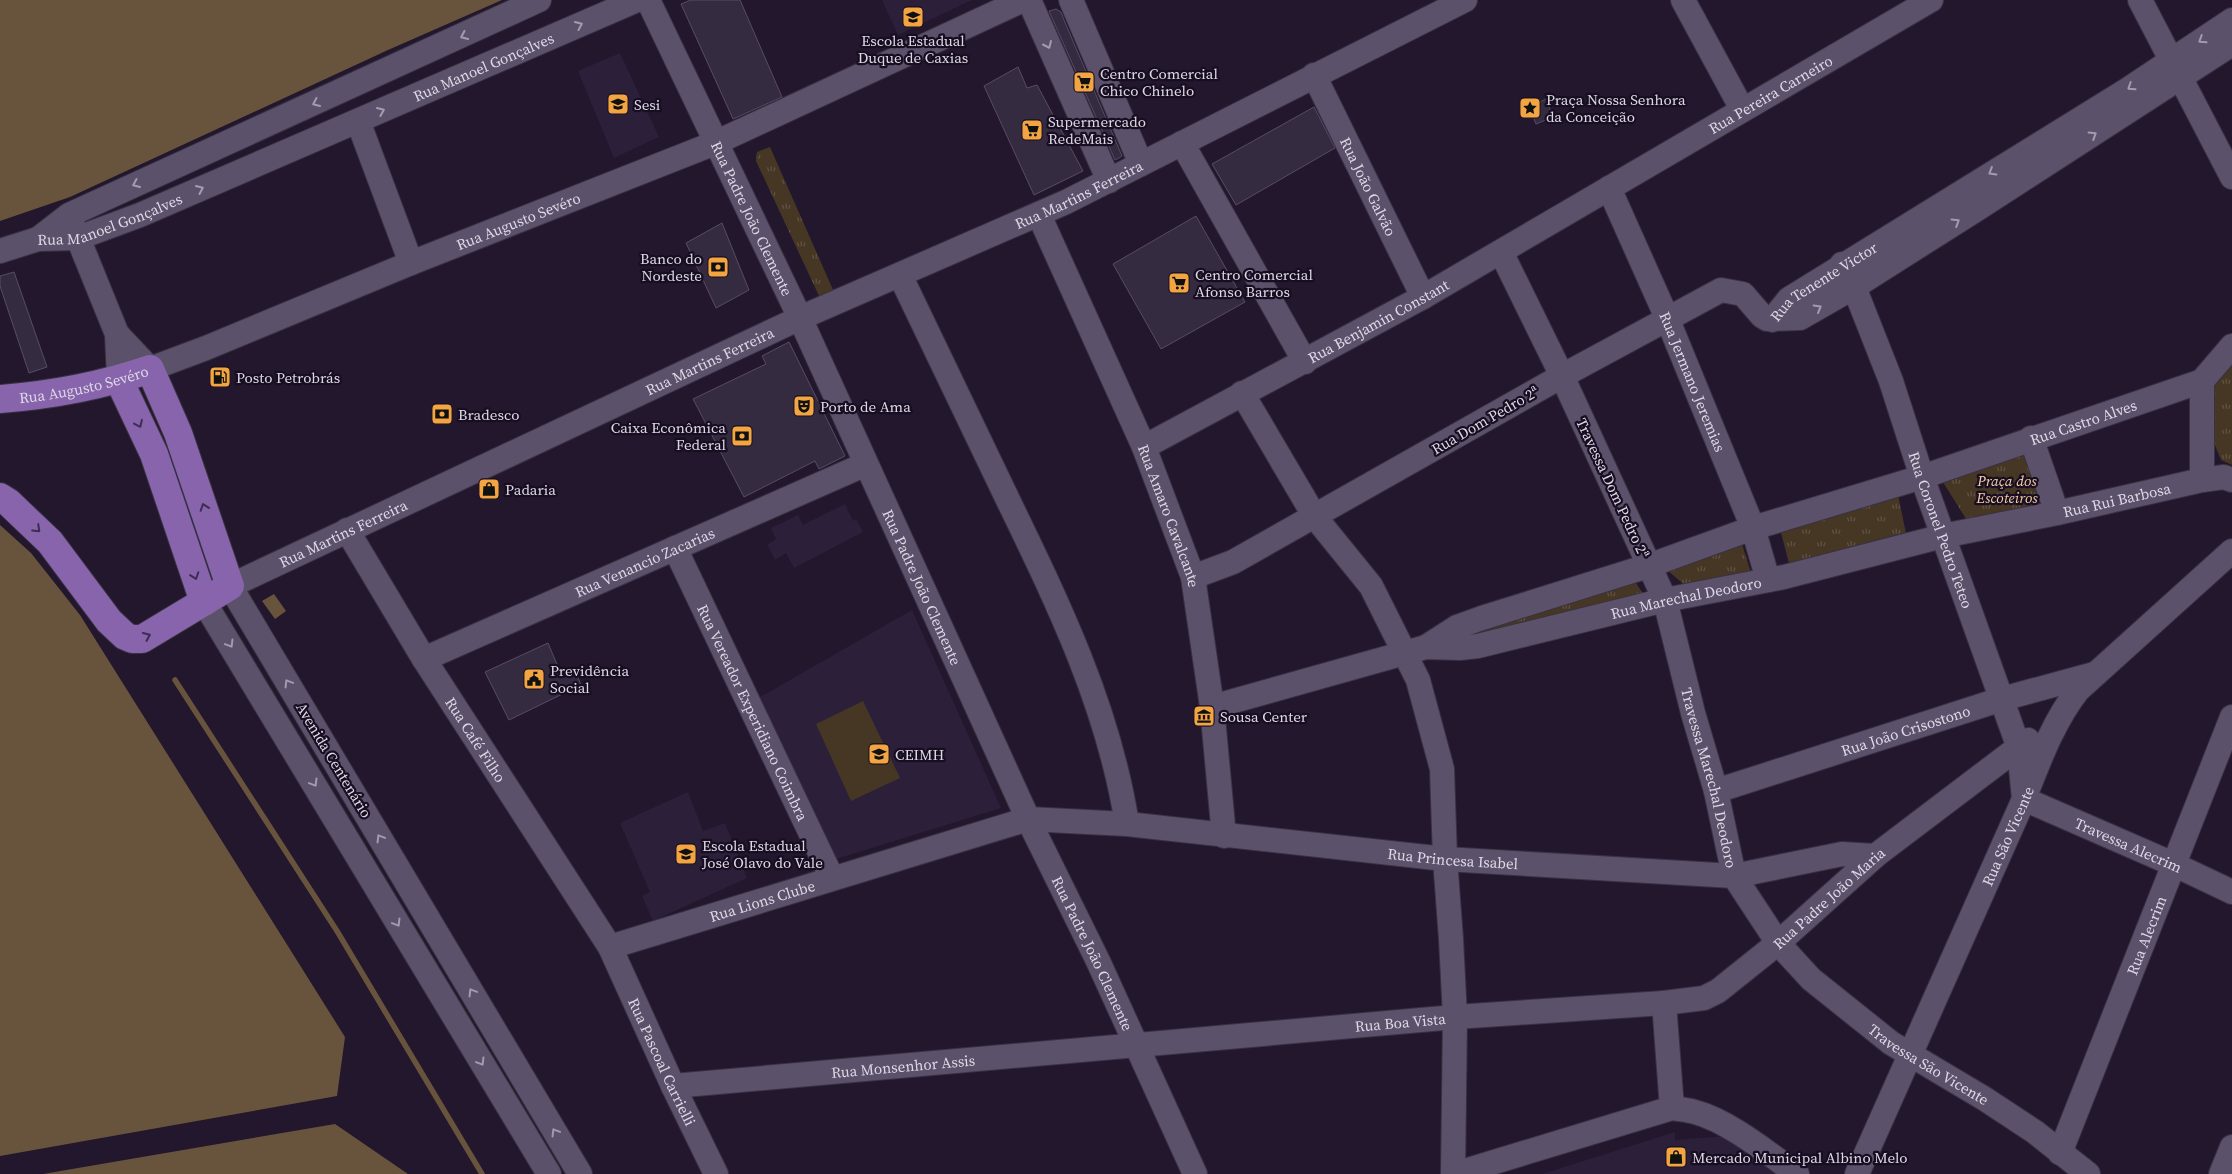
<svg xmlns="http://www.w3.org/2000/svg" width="2232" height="1174" font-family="'Source Serif 4',serif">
  <defs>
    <pattern id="park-tufts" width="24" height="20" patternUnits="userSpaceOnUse" patternTransform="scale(1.25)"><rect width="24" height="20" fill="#463624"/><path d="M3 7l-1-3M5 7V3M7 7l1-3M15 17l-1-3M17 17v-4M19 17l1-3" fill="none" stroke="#605244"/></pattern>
  </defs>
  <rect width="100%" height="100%" fill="#22172c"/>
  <!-- built -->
  <path fill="#2c1f3a" d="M882,0H972L898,35Z
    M620,53L659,137L614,158L578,71Z
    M845,504L853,521L856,519L863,532L794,568L786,553L775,560L767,545L776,539L771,528L798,515L803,525Z
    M912,610L1001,808L836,859L755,700Z
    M688,792L703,831L725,823L747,878L653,921L642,896L650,892L620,823Z
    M1675,1132V1140L1740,1135L1741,1149L1754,1150L1757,1163L1774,1165L1785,1174H1542Z"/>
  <!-- park -->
  <path fill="url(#park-tufts)" d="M770,147L834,292L820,298L756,161L757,152Z
    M2232,363V465L2221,460L2212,438L2205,389Z
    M2029,454L2041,511L1968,522L1941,479Z
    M1897,490L1907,538L1790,567L1780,529Z
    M1741,541L1751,573L1687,587L1667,570Z
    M1631,575L1645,597L1481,639L1462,632Z"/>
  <!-- pitch -->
  <path fill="#463624" d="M863,701L900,778L851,801L816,724Z"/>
  <!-- water -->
  <path fill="#68543d" d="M0,0H502L388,50L70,197L0,221Z
    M0,525L31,553L80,615L345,1037L337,1096L0,1156Z
    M274,594L286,611L275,619L262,601Z
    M335,1124L408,1174H43Z"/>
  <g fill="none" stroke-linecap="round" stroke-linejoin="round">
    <!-- stream -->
    <path stroke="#68543d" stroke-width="5.5" d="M175,680L337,931L482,1174"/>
  </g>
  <!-- building -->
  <path fill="#352b41" stroke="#574c64" d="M691,0H740L782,97L733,119L681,4Z
    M1056,9L1061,12L1064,20L1122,156L1119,158L1115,160L1049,11Z
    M1018,67L1027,88L1037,85L1083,171L1034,195L984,86Z
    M1546,99L1553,117L1536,124L1529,107Z
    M1314,107L1335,148L1236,205L1212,164Z
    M1196,216L1245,302L1161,349L1113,264Z
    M722,223L749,290L716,308L686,243Z
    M14,272L47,367L29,373L0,286V276Z
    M789,342L845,456L819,469L815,461L744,497L693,399L766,364L762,356Z
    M548,643L561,674L574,668L581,685L509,720L485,672Z"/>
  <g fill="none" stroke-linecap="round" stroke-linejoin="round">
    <!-- minor casing -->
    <g stroke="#393242" stroke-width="26">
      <g id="minor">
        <path id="s1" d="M648,0L800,318L1028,819L1098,961L1195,1174"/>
        <path d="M1029,0L1109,181"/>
        <path d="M1071,0L1141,164"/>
        <path d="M1683,0L1742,109"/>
        <path d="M2140,0L2232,177"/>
        <path id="s2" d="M1314,75L1423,297"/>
        <path d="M358,121L411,263"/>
        <path d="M1182,143L1305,362"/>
        <path id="s3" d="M1609,188L1667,318L1753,528L1768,580"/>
        <path id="s4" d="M1039,215L1144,447L1193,577L1212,707L1224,836"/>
        <path d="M72,223L117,334L119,380"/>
        <path d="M38,239L69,215L539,0"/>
        <path id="s5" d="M0,251L38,239L78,238L140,215L637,0"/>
        <path id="s6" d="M1501,252L1562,376L1665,600L1693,713L1716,791L1734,876L1778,943L1811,979L1891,1043L1985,1099L2035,1132L2088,1174"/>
        <path id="s7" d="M1842,264L1854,287L1891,381L1922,477L2019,748L2024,799L2173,864L2232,892"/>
        <path d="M900,275C936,350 972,425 1008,500C1059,605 1109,708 1127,824"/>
        <path id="s8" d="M1772,320L1789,299L2127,90L2232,20"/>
        <path id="s9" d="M117,334L150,369L206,348L411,263L715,143L1023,0"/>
        <path d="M2202,381V480"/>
        <path d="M1242,393L1315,517L1371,586L1418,680L1442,769L1445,859L1451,939L1455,1017L1453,1174"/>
        <path d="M2031,438L2057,513"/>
        <path id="s10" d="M1144,447L1423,297L1931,0"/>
        <path id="s11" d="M347,530L424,659L610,947L673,1086L716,1174"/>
        <path id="s12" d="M675,548L832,878"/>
        <path d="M1193,577L1233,562L1562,376L1721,290L1743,294L1762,316L1767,319L1800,318L1854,287L1977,209L2232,44"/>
        <path d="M204,602L549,1174"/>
        <path id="s13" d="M1426,647L1457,627L1482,618L1648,566L1753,528L1922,477L2202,381L2232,346"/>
        <path id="s14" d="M424,659L866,464"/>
        <path id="s15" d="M1212,707L1426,647L1460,648L1478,646L1665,600L1784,577L1943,536L2057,513L2202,480L2224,477L2232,480"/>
        <path id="s16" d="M1716,791L2002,699L2094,674"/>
        <path id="s17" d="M610,947L1028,819L1127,824L1445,859L1734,876L1842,854L1875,856"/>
        <path id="s18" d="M673,1086L1455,1017L1664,1003"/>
        <path id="s19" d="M1672,1108L1664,1003L1704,998L1718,991L1778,943L1875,856L2028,740"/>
        <path id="s20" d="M2060,1153L2232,717"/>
        <path id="s21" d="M580,1174L230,586L800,318L1066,202L1465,0"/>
        <path d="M1455,1174L1672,1108C1680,1109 1688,1110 1695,1112C1729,1121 1769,1154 1797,1174"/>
        <path id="s22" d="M1857,1174L2024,799C2039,761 2053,722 2078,690L2232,551"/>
        <path d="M2221,1174L2232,1147"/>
      </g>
    </g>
    <!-- major casing -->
    <g stroke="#393242" stroke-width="30">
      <g id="major">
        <path d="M119,380L154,454L204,602"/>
        <path id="s23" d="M0,399C52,395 101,386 150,369L178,433L230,586L142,639H132L125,636L109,621L50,542L8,502L0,497"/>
      </g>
    </g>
    <!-- minor -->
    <use href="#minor" stroke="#5c516a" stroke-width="24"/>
    <!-- major -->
    <use href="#major" stroke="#8764ab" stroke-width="28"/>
  </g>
  <!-- one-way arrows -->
  <defs><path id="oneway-chevron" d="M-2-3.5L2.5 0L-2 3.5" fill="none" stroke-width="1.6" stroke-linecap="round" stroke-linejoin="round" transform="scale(1.25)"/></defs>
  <g stroke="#a49bae">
    <use href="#oneway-chevron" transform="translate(579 25) rotate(-24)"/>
    <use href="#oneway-chevron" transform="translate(464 36) rotate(155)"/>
    <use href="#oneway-chevron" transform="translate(2202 40) rotate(147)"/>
    <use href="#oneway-chevron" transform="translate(1048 45) rotate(66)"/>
    <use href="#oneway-chevron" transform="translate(2131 87) rotate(147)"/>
    <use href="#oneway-chevron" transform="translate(316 103) rotate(156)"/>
    <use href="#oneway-chevron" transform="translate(381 111) rotate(-23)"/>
    <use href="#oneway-chevron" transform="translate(2093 135) rotate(-32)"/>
    <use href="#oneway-chevron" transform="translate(1992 172) rotate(149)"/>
    <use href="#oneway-chevron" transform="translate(136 184) rotate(156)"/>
    <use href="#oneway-chevron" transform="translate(200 189) rotate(-24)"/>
    <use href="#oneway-chevron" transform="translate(1956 222) rotate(-32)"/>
    <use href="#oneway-chevron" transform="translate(1818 308) rotate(-30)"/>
    <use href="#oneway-chevron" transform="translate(230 644) rotate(59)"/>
    <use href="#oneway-chevron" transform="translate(288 683) rotate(-121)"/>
    <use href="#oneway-chevron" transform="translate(314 783) rotate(59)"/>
    <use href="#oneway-chevron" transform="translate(380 838) rotate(-121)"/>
    <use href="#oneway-chevron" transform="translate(397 923) rotate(59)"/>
    <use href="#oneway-chevron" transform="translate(472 992) rotate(-121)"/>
    <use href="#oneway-chevron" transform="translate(481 1062) rotate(59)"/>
    <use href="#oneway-chevron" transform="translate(555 1132) rotate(-121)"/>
  </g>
  <g stroke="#3f2c52">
    <use href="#oneway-chevron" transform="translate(139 424) rotate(65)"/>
    <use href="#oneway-chevron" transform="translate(204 507) rotate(-109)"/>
    <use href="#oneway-chevron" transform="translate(37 529) rotate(44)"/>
    <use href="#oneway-chevron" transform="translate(195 576) rotate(71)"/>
    <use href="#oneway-chevron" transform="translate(147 636) rotate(-24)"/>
  </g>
  <!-- icons -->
  <defs>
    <g id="school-square" transform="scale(1.125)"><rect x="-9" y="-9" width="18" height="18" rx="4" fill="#f2a541" stroke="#180e22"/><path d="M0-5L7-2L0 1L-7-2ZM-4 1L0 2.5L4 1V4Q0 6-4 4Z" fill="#111"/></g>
    <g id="supermarket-square" transform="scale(1.125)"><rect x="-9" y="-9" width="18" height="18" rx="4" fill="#f2a541" stroke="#180e22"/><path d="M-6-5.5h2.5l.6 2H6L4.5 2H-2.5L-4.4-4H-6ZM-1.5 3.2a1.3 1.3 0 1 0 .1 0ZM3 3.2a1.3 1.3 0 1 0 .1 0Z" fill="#111"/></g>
    <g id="sight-square" transform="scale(1.125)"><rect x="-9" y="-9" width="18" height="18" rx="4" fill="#f2a541" stroke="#180e22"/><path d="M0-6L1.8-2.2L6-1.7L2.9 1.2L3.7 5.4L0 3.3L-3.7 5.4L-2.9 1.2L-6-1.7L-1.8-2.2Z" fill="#111"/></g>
    <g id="bank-square" transform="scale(1.125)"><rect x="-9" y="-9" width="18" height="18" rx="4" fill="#f2a541" stroke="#180e22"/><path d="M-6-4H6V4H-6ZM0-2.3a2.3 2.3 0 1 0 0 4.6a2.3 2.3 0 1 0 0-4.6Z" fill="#111"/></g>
    <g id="fuel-square" transform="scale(1.125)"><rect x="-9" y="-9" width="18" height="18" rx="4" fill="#f2a541" stroke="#180e22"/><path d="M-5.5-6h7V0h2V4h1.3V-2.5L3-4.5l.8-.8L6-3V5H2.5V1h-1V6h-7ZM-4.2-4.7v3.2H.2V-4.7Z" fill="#111"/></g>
    <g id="theatre-square" transform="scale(1.125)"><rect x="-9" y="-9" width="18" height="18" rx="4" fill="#f2a541" stroke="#180e22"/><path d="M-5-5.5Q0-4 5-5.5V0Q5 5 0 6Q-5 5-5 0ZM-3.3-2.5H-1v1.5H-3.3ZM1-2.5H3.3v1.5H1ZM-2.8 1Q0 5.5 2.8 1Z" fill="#111"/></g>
    <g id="shop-square" transform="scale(1.125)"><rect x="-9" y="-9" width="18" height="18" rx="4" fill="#f2a541" stroke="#180e22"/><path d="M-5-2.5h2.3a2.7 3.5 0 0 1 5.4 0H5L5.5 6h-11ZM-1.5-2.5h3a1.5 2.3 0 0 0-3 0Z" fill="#111"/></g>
    <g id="civic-square" transform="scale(1.125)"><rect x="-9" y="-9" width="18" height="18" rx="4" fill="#f2a541" stroke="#180e22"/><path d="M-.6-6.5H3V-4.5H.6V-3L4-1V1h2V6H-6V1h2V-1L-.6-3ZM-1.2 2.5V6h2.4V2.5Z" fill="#111"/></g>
    <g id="museum-square" transform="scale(1.125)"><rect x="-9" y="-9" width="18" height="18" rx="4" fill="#f2a541" stroke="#180e22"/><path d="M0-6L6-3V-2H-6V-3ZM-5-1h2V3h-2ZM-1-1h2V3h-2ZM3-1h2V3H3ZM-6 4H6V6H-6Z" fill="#111"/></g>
  </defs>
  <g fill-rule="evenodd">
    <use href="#school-square" x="913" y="17"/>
    <use href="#supermarket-square" x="1084" y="82"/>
    <use href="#school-square" x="618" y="104"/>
    <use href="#sight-square" x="1530" y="108"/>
    <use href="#supermarket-square" x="1032" y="130"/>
    <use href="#bank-square" x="718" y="267"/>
    <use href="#supermarket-square" x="1179" y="283"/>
    <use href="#fuel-square" x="220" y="377"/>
    <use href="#theatre-square" x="804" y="406"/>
    <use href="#bank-square" x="442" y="414"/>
    <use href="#bank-square" x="742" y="436"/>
    <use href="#shop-square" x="489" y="489"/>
    <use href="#civic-square" x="534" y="679"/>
    <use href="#museum-square" x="1204" y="716"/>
    <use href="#school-square" x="879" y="754"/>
    <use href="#school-square" x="686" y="854"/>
    <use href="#shop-square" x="1676" y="1157"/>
  </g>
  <g text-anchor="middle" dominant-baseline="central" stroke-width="4.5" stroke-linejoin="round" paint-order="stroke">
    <!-- poi labels -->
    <g font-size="15" fill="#ded8e6" stroke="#180e22" text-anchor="start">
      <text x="913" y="40" text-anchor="middle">Escola Estadual<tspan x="913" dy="17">Duque de Caxias</tspan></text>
      <text x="1100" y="73">Centro Comercial<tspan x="1100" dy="17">Chico Chinelo</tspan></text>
      <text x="1546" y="99">Praça Nossa Senhora<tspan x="1546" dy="17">da Conceição</tspan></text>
      <text x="634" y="104">Sesi</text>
      <text x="1048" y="121">Supermercado<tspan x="1048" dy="17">RedeMais</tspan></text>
      <text x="702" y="258" text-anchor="end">Banco do<tspan x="702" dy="17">Nordeste</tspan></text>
      <text x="1195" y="274">Centro Comercial<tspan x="1195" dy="17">Afonso Barros</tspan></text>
      <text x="236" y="377">Posto Petrobrás</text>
      <text x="820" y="406">Porto de Ama</text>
      <text x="458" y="414">Bradesco</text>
      <text x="726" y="427" text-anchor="end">Caixa Econômica<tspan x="726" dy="17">Federal</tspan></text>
      <text x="505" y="489">Padaria</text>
      <text x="550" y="670">Previdência<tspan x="550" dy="17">Social</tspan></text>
      <text x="1220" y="716">Sousa Center</text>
      <text x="895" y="754">CEIMH</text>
      <text x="702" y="845">Escola Estadual<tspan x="702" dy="17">José Olavo do Vale</tspan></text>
      <text x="1692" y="1157">Mercado Municipal Albino Melo</text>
    </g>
    <!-- street labels -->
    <g font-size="15" fill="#ded8e6" stroke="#180e22">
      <text stroke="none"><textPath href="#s5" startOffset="520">Rua Manoel Gonçalves</textPath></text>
      <text stroke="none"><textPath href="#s10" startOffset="719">Rua Pereira Carneiro</textPath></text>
      <text stroke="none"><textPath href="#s2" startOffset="124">Rua João Galvão</textPath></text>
      <text stroke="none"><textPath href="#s21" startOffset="1619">Rua Martins Ferreira</textPath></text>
      <text stroke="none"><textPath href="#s5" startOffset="115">Rua Manoel Gonçalves</textPath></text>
      <text stroke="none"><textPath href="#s1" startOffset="242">Rua Padre João Clemente</textPath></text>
      <text stroke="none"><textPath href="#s9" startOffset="445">Rua Augusto Sevéro</textPath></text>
      <text stroke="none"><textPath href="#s8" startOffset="65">Rua Tenente Victor</textPath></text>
      <text stroke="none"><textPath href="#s10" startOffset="266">Rua Benjamin Constant</textPath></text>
      <text stroke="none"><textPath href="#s21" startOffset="1214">Rua Martins Ferreira</textPath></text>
      <text stroke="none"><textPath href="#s23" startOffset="85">Rua Augusto Sevéro</textPath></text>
      <text stroke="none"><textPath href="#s3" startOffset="211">Rua Jermano Jeremias</textPath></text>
      <text transform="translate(1485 420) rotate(-30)">Rua Dom Pedro 2ª</text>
      <text stroke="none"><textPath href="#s13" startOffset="696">Rua Castro Alves</textPath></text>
      <text transform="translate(1613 488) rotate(65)">Travessa Dom Pedro 2ª</text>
      <text stroke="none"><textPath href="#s15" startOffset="930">Rua Rui Barbosa</textPath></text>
      <text stroke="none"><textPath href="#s4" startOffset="328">Rua Amaro Cavalcante</textPath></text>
      <text stroke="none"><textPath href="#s7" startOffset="284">Rua Coronel Pedro Teteo</textPath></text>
      <text stroke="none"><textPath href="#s21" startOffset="809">Rua Martins Ferreira</textPath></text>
      <text stroke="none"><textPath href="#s14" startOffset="241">Rua Venancio Zacarias</textPath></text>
      <text stroke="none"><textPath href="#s1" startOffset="648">Rua Padre João Clemente</textPath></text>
      <text stroke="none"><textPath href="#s15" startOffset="488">Rua Marechal Deodoro</textPath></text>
      <text stroke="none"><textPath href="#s12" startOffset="182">Rua Vereador Experidiano Coimbra</textPath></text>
      <text stroke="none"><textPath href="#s16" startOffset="199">Rua João Crisostono</textPath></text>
      <text stroke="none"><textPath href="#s11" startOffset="246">Rua Café Filho</textPath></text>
      <text transform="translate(334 760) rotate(59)">Avenida Centenário</text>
      <text stroke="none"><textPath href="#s6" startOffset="568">Travessa Marechal Deodoro</textPath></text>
      <text stroke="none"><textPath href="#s22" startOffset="370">Rua São Vicente</textPath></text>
      <text stroke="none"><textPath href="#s7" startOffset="681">Travessa Alecrim</textPath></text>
      <text stroke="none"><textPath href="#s17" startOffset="864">Rua Princesa Isabel</textPath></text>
      <text stroke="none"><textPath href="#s19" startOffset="306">Rua Padre João Maria</textPath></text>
      <text stroke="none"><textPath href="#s17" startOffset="159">Rua Lions Clube</textPath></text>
      <text stroke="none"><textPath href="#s20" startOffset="234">Rua Alecrim</textPath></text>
      <text stroke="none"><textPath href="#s1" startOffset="1052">Rua Padre João Clemente</textPath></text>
      <text stroke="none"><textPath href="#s18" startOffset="730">Rua Boa Vista</textPath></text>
      <text stroke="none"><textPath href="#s11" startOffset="619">Rua Pascoal Carrielli</textPath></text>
      <text stroke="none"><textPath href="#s6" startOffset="944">Travessa São Vicente</textPath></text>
      <text stroke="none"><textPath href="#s18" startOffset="231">Rua Monsenhor Assis</textPath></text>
    </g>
    <!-- park labels -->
    <g font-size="15" font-style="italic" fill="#f7cfa3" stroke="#180e22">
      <text x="2007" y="480">Praça dos<tspan x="2007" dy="17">Escoteiros</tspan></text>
    </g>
  </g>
</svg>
